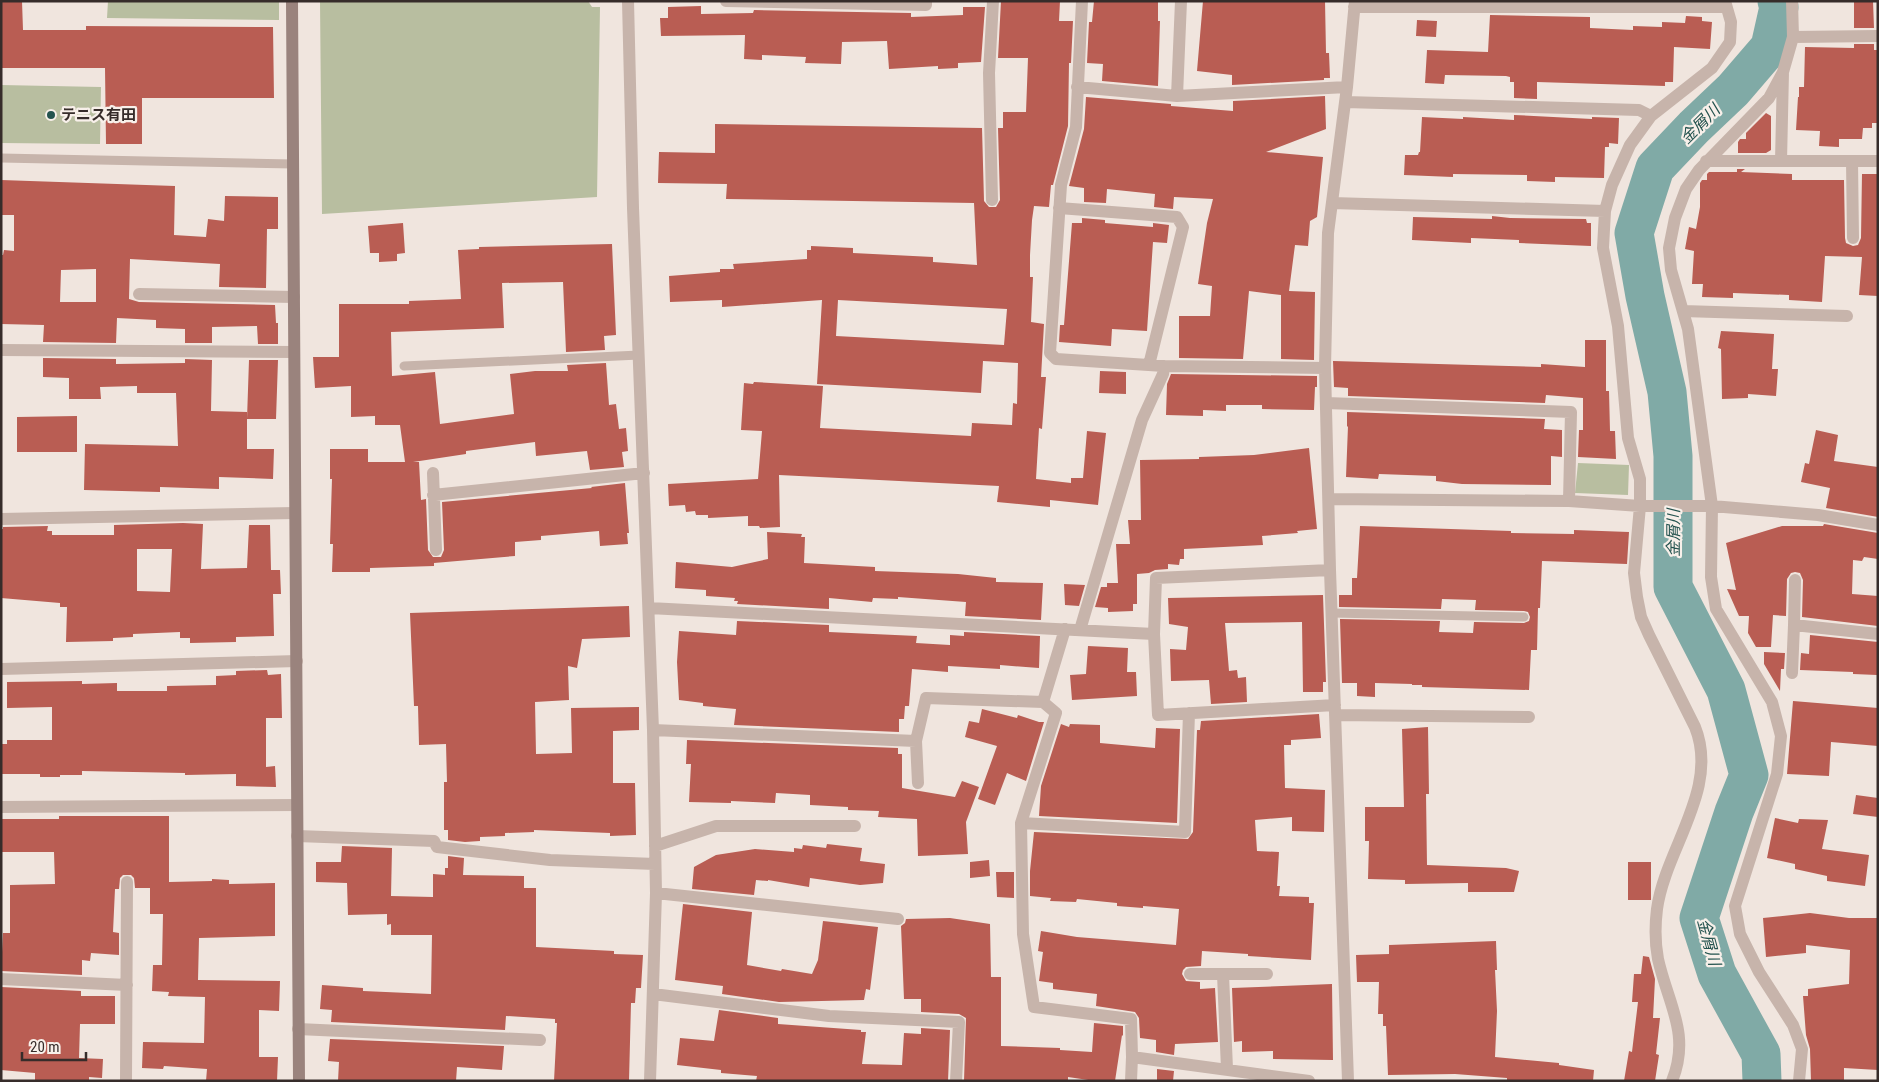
<svg xmlns="http://www.w3.org/2000/svg" width="1879" height="1082" font-family="'Roboto Condensed','Noto Sans JP',sans-serif">
  <rect width="100%" height="100%" fill="#f0e5de"/>
  <!-- green -->
  <path fill="#b8bea0" d="M108,1H279V20L107,18Z
    M320,1H588L592,7H600L597,197L322,214Z
    M1,85L101,87L100,144L1,143Z
    M1578,463L1629,465L1628,495L1575,493Z"/>
  <g fill="none" stroke-linecap="round" stroke-linejoin="round">
    <!-- river -->
    <path stroke="#80aaa6" stroke-width="39" d="M1762,1081L1761,1054L1717,974L1699,918L1734,812L1749,775L1726,690L1673,587V456L1667,392L1645,296L1634,233L1655,168L1694,127L1733,90L1770,47L1779,7L1777,1"/>
  </g>
  <!-- building -->
  <path fill="#b95d53" fill-rule="evenodd" d="M1,1H22L23,30H86V26L273,27L274,98H142V144H106L105,68H1Z
    M1001,1H1060L1059,21H1073L1071,63H1069L1068,126L1053,185H1051L1049,207L1034,206L1032,220L1030,255V277H1033L1031,322L1044,324L1041,377H1046L1042,429L1039,428L1036,479L1071,483V478H1083L1087,431L1106,433L1098,505L1050,500V507L997,502L999,486L779,475L780,527L760,528L759,526H748V516L708,518V515H696L695,511L686,512L685,505L669,506L668,484L758,479L762,431L741,430L744,383L753,384L754,382L823,386L820,428L971,436L972,423L1012,425L1013,403L1017,404L1018,363L983,361L981,393L817,384L822,300L722,307V300L670,302L669,276L720,272V269H734L733,264L807,259V250H811V246L853,248V253L933,257V262L977,265L974,203L726,199L727,184L658,183L659,152L715,153V124L982,128L984,201L989,207H996L1000,200L998,128H1003V112H1026L1028,58H998ZM838,300L1007,309L1004,345L836,336Z
    M1094,1H1158V21H1160L1158,86L1102,81L1103,64L1087,63L1089,22H1092Z
    M1203,1H1325L1326,53H1329L1330,78H1324V80L1232,85V75L1197,71Z
    M1854,1H1873L1874,28H1854Z
    M701,6V14L753,13L754,10L911,13V17L963,15V7H985L981,62L958,63V68L938,69V66L889,69L887,41L842,42L841,64L805,63L806,57L762,55V60L744,59L745,35L661,36L660,18H668V7Z
    M1490,15L1590,17V28L1633,30V26L1662,27V22L1685,23L1686,16L1702,17V21L1712,22L1710,49L1674,47L1673,82H1665V86L1537,82V99L1514,98V82H1510V77L1506,76L1445,75L1444,84L1425,83L1427,50L1488,52Z
    M1417,20L1437,21L1436,37L1416,36Z
    M1854,44H1874V50H1878V123H1872V128H1863L1862,139H1839V147L1819,146L1820,131L1796,130L1798,97H1799V87H1804L1805,47L1854,48Z
    M1325,96L1326,129L1266,152L1323,157L1317,217L1310,221L1308,246L1295,245L1289,291L1315,292L1314,360L1281,359V295L1249,291L1243,359L1179,358V316H1210L1212,286L1198,284L1207,223L1213,199L1174,197L1173,209L1154,207L1155,194L1107,189L1106,203L1084,202V188L1069,186L1084,129L1086,97L1171,104V106L1233,111V101Z
    M1766,113L1771,116V150L1766,153H1738V142L1740,139H1746V133Z
    M1514,115L1592,119V117L1619,118L1618,144L1609,143V147H1605L1604,178L1555,177V182L1527,181V175L1453,174V177L1404,175L1405,155H1418L1419,152H1420L1422,117L1463,119V117L1514,120Z
    M1737,169H1745L1741,172L1792,174V180H1844L1845,238L1846,243L1853,246L1858,245L1861,238L1862,174H1878V296L1859,295L1862,257L1825,256L1822,302L1789,300V295L1733,293V298L1702,297L1703,284H1692L1694,251L1685,249L1689,227L1696,229L1700,207V183L1702,180H1707V174L1709,172H1737Z
    M1,180L175,186L174,235L206,237L208,219L224,221L225,196L278,197V229H267L266,288L219,287L220,264L130,259L129,299L139,302L275,305L276,323H278V344H258L257,326L212,327V343H185V329L156,328V320L117,318L116,343L43,342L44,325L1,324V255H3L4,250L14,251V215H1ZM96,269V302H60L61,270Z
    M1492,216L1510,218L1586,219L1587,223H1591V246L1519,243V240L1471,238V243L1412,240L1413,217L1492,219Z
    M1082,218L1105,220V223L1153,227V223L1169,225L1167,243L1153,242L1147,331L1112,329L1111,346L1059,342L1060,325H1064L1072,223H1082Z
    M403,223L405,253L397,254V261L379,262V253H370L368,226Z
    M612,244L616,335L604,336L605,350L566,352L563,282L502,283L504,328L391,332L392,376L435,372L440,424L514,414L510,374L535,371H568L567,365L606,363L609,405L616,404L619,429L626,428L628,451L622,452L624,467L590,470L587,451L536,456L535,442L466,451V454L413,462H419L421,500L426,499L428,550L433,557H441L444,550L442,502L592,488L591,487L625,483L629,533H627L628,544L600,546L599,531L541,536V540L515,542V556L434,563V566L370,568V572H332L333,544H330L332,479H330V449H368V462H405L400,425H375V416L351,417V386L315,388L313,357H339V304H409V301L461,299L458,250L479,249V247Z
    M1721,331L1774,334L1772,369H1778L1776,396L1748,394V398L1722,399L1721,349L1718,348Z
    M1585,340H1606V391H1609L1610,431H1615L1616,459L1578,457L1579,430H1583V398L1546,395L1545,403L1348,396V388L1334,387L1333,361L1541,367V364L1585,367Z
    M43,358L116,359V364L185,363V359L212,360L211,411L247,412V449H274L273,479L219,477V489L160,487V492L84,490L85,444L178,446L176,393H137V386L100,387L101,399H69V378L43,377Z
    M249,360H278L276,419H247Z
    M1100,371L1126,372V394L1099,393Z
    M1171,374L1317,376V387H1315L1314,410L1262,409V405H1226V411L1203,410V416L1166,415L1167,384Z
    M1347,412L1545,419L1544,429L1562,430V457L1551,456V485L1462,484L1436,481V476L1379,474L1378,479L1346,477L1348,426L1347,427Z
    M77,416V452H17V417Z
    M1816,430L1838,435L1834,461L1878,467V517L1826,508L1830,488L1801,482L1805,463L1809,464Z
    M1309,448L1317,529L1297,531L1298,533L1262,536L1263,545L1184,549V559H1180L1179,565L1168,564V569L1155,570L1149,573L1137,574V604H1133V611L1108,612V608L1095,607L1101,587H1107V583H1118L1116,544H1130L1128,520H1141L1140,460L1199,459V457L1254,455Z
    M183,523L203,524L201,569L247,568L249,525H270L271,570H280L281,594H273L274,636L236,637V642L190,643V638H180V632L133,634V637L113,638V641L66,642L67,607H60V603L1,598V529H3V527L48,526L47,531H52V535H114V525ZM137,549H172L170,592L137,591Z
    M1824,524L1878,533V559L1864,557L1862,561L1853,560L1852,594L1878,596V626L1802,617L1803,580L1800,573L1795,572L1791,573L1787,579L1786,616L1773,615L1771,647H1756L1748,633L1749,616H1739L1727,589L1736,590L1726,543L1782,526H1823Z
    M1360,526L1511,531V533L1574,534V530L1629,532L1627,564L1542,561L1540,608H1538L1537,650H1531L1529,690L1422,687V685H1412V684L1375,683V697L1357,696V683H1342L1340,619L1440,621L1439,632L1473,633L1474,622L1524,623L1529,621L1530,617L1528,612L1524,611L1475,610L1476,600L1442,599L1441,609L1339,607V595H1352V578H1357Z
    M767,532L802,534L801,537H805L804,563L875,567V571L958,574L996,578V582L1043,583L1041,620L965,616L966,602L898,597V599L873,598L872,602L829,598V609L737,604L738,601H734L735,598L706,596V590L675,588L676,562L732,567L768,559Z
    M1064,584L1085,585L1079,606L1065,605Z
    M1323,595L1326,682H1323V692H1303L1302,622L1225,623L1229,671L1237,670L1238,678L1246,677L1247,702L1211,704L1209,680L1171,681L1170,649L1186,650L1188,627L1169,624L1168,598Z
    M629,606L630,637L582,639L577,668L568,666L569,700L535,702L536,754L572,753L571,708L639,707V730L613,731V783H635L636,835L610,836V833L534,830V832L505,833V836L480,837V841L465,842L448,840V830H444V782H447L446,744L419,745L418,706H414L410,613Z
    M737,621L829,625V632L917,636L916,643L950,645V635L964,636V632L1040,636L1039,668L1000,665V669L948,666V672L912,669L909,706H905L904,719H899V732L734,725L736,709L703,706V703L679,700L677,662L679,631L736,635Z
    M1810,635L1878,642L1877,675L1853,674V672L1800,670L1801,653L1809,654Z
    M1088,646L1128,648L1127,672H1136L1137,696L1072,700L1070,675L1086,674Z
    M1764,652L1785,653L1784,669H1781L1780,691L1764,664Z
    M267,670L268,675L281,674L282,718H266V767L275,766L276,787L236,786V774L185,775V773L82,771V775H60V777H40V774H1V744H7V740H52V707L7,708V682L82,681V684L117,683V691H167V686L216,685V676L236,675V671Z
    M1793,701L1878,708V746L1831,742L1829,776L1787,774Z
    M982,709L1017,718L1018,715L1039,722H1044L1026,781L1007,773L995,805L978,799L997,746L965,737L969,721L979,723Z
    M1319,714L1321,738L1291,740V745H1284L1285,788L1325,790L1324,832L1292,831V817L1255,820L1257,851L1279,852L1277,886H1280L1279,896L1309,897V903H1314L1311,960L1248,956V954L1202,951L1201,966L1186,967L1183,970L1182,974L1186,981L1200,982V989L1215,988L1218,1042L1175,1044L1174,1055L1156,1052V1040L1140,1038L1139,1018L1135,1012L1096,1006L1097,994L1053,989V983L1039,981L1043,952L1038,951L1041,931L1077,937L1176,945L1179,909L1143,906V908L1117,906V903L1077,899L1076,902L1050,901L1051,898L1030,896V871L1034,832L1188,839L1193,832L1197,730H1200L1201,721Z
    M1061,724L1069,727L1070,724L1100,725V743L1155,748L1156,728L1180,729L1177,823L1039,816L1041,786Z
    M1428,727L1429,794H1426L1427,865L1506,868L1519,871L1514,892H1468V883L1405,884V880L1368,879L1369,841H1365V807H1404L1402,729Z
    M687,740L898,748V754H902V788L955,797L962,781L979,787L966,822L968,854L918,856L917,819L878,817L879,811L848,810V807L810,805V795L776,793L775,803L731,801V803L689,802L691,764H686Z
    M1856,795L1878,798V817L1853,814Z
    M59,816H169V882L212,881V879L229,880V884L275,883V936L199,938L198,980L280,981L279,1011L259,1010V1057H278L277,1081H206L207,1069L164,1066L163,1069L142,1068L143,1042L204,1043L205,997L168,996L169,992L152,991L153,965H162L163,914H150V888H135L134,878L131,875H123L120,878L119,889H115L113,932L119,933V955L91,953L90,961L82,960V975L1,971L3,933H10V885L55,884L54,852H1V819H59Z
    M1775,818L1798,823L1799,819L1828,820L1822,849L1869,855L1865,886L1827,881V876L1795,869V864L1767,858Z
    M827,844L862,848L860,861L885,864L883,883L860,885L810,878L809,887L768,880V881L756,880L754,895L692,889L694,867L716,855L755,849L794,852V848L802,849L803,845L826,848Z
    M342,846L392,848L391,896L433,897V874L445,875V868H448V856L464,858L463,875L524,876V888H536V947L614,951V954L643,955L641,988H636L635,1003H631L629,1081H554L557,1023H555V1019L506,1016L505,1030L331,1022L332,1010L320,1009L322,985L363,988V991L431,994L432,935H391V924L387,925V914L348,915L347,883L316,882V862H341Z
    M989,860L990,876L970,878V862Z
    M1628,862H1651V900H1628Z
    M996,872H1014V898L997,897Z
    M683,904L752,912L747,965L781,971L782,969L812,974L818,960L823,921L878,927L870,990L866,989L864,1000L779,1002L722,994L723,986L675,980Z
    M1810,913L1849,918H1877L1878,1070L1844,1068V1081H1811L1810,1049L1806,1035L1803,996H1808V989L1849,984L1850,950L1806,945V953L1766,957L1763,918Z
    M950,918L990,924L991,977H1001V1046L1060,1048V1050L1092,1052L1094,1023L1123,1026V1036L1122,1035L1115,1081H1095L1068,1077V1081H964L966,1018L959,1014L921,1012V999H904L901,926L905,923L906,919Z
    M1496,941L1497,970H1495L1497,1011L1495,1057L1559,1063V1065L1594,1070L1593,1081H1507V1078L1455,1074L1388,1075L1386,1026H1383V1014H1378L1379,982H1357L1356,955L1389,954V945Z
    M1643,956L1649,957L1655,979L1653,1018H1660L1656,1054L1659,1055L1655,1081H1624L1629,1051L1632,1052L1638,1002H1632L1634,974H1641Z
    M1332,984L1333,1060L1273,1059V1051L1242,1052V1041L1234,1042L1232,988Z
    M1,987L81,991V996H115V1024H80L79,1058L103,1059L102,1078L89,1077V1081H35V1073L1,1070Z
    M719,1010L778,1018V1024L861,1030V1032H866L862,1064L902,1065L904,1033L921,1034V1028L950,1030L948,1081H756L757,1076L721,1073V1070L677,1065L680,1038L714,1041Z
    M330,1039L504,1046L502,1070L457,1067L456,1081H338L339,1062L328,1061Z
    M1157,1069L1174,1071L1173,1081H1157Z"/>
  <g fill="none" stroke-linecap="round" stroke-linejoin="round">
    <!-- lane -->
    <path stroke="#c7b4ab" stroke-width="9" d="M1,158L293,164
      M404,366L639,355
      M1332,613L1524,617"/>
    <!-- street -->
    <path stroke="#c7b4ab" stroke-width="12" d="M628,1L633,208L653,730L656,893L650,1081
      M726,1L926,5V1
      M1082,1L1076,127L1061,185L1050,353L1056,359L1164,366
      M1792,1L1793,37L1783,72L1781,161H1878
      M1354,7H1725
      M1793,37L1878,36
      M1783,72L1769,98L1699,170L1686,189L1675,218L1669,248L1671,270L1688,329L1712,506L1711,577L1716,609L1772,702L1781,736L1777,774L1735,906L1740,934L1759,972L1793,1025L1802,1049L1799,1081
      M1077,87L1177,96L1347,87
      M1177,96L1181,1
      M1345,102L1639,110L1651,116
      M1706,161H1781
      M1852,161L1853,238
      M992,200L989,73L993,1
      M1332,203L1605,211
      M1059,208L1177,217L1183,227L1149,365
      M139,294L294,297
      M1683,311L1847,316
      M1,350L294,352
      M1326,403L1571,412L1569,501
      M433,473L436,550
      M433,495L644,473
      M1329,499L1569,501L1640,506H1712L1818,515L1878,525
      M1,519L295,513
      M1795,580L1794,625L1878,634
      M649,608L1154,634L1158,715L1335,705
      M1080,630L1142,420L1163,374L1164,366L1325,368
      M1154,634L1156,578L1330,570
      M1,669L297,661
      M1792,673L1794,625
      M1043,702L1065,629
      M1335,715L1529,717
      M653,730L916,741
      M918,783L916,741L926,698L1043,702L1056,713L1021,823L1185,832L1189,713
      M1,807L297,805
      M1021,823L1023,934L1034,1007L1131,1019L1132,1057
      M297,836L434,841L437,847L550,860L655,864
      M655,846L716,826H855
      M656,893L898,919
      M1190,974H1267
      M1223,974L1227,1069
      M1,979L127,985
      M653,994L829,1016L959,1022L956,1081
      M298,1029L540,1040
      M126,1081L127,882
      M1131,1081L1132,1057L1309,1081
      M1348,1081L1330,570L1325,368L1328,233L1347,87L1355,1
      M1672,1081C1691,1034 1668,1004 1658,959C1655,943 1655,925 1657,909C1665,849 1720,789 1695,727L1649,635L1641,617L1637,597L1634,573L1640,506V479L1628,438L1618,326L1603,248L1605,211L1612,185L1630,145L1651,116L1712,68L1730,42L1731,22L1725,1"/>
    <!-- secondary -->
    <path stroke="#9a837d" stroke-width="12" d="M292,1L299,1081"/>
  </g>
  <!-- markers -->
  <circle fill="#24534f" stroke="#f8f0ea" stroke-width="2" cx="51" cy="115" r="5"/>
  <g text-anchor="middle" dominant-baseline="central" stroke-width="4.5" stroke-linejoin="round" paint-order="stroke">
    <!-- poi labels -->
    <g font-size="15" font-weight="bold" fill="#362c2a" stroke="#f8f0ea" text-anchor="start">
      <text x="61" y="115">テニス有田</text>
    </g>
    <!-- water labels -->
    <g font-size="16" font-style="italic" fill="#24534f" stroke="#f8f0ea">
      <text transform="translate(1700 124) rotate(-45)">金屑川</text>
      <text transform="translate(1673 533) rotate(-90)">金屑川</text>
      <text transform="translate(1709 942) rotate(75)">金屑川</text>
    </g>
  </g>
  <!-- border -->
  <rect width="1879" height="1082" fill="none" stroke="#362c2a" stroke-width="5"/>
  <!-- scale -->
  <path d="M22 1052v8h64v-8" fill="none" stroke="#362c2a" stroke-width="2.5"/>
  <text x="30" y="1052" font-size="15" fill="#362c2a" stroke="#f8f0ea" stroke-width="4" paint-order="stroke">20 m</text>
</svg>
